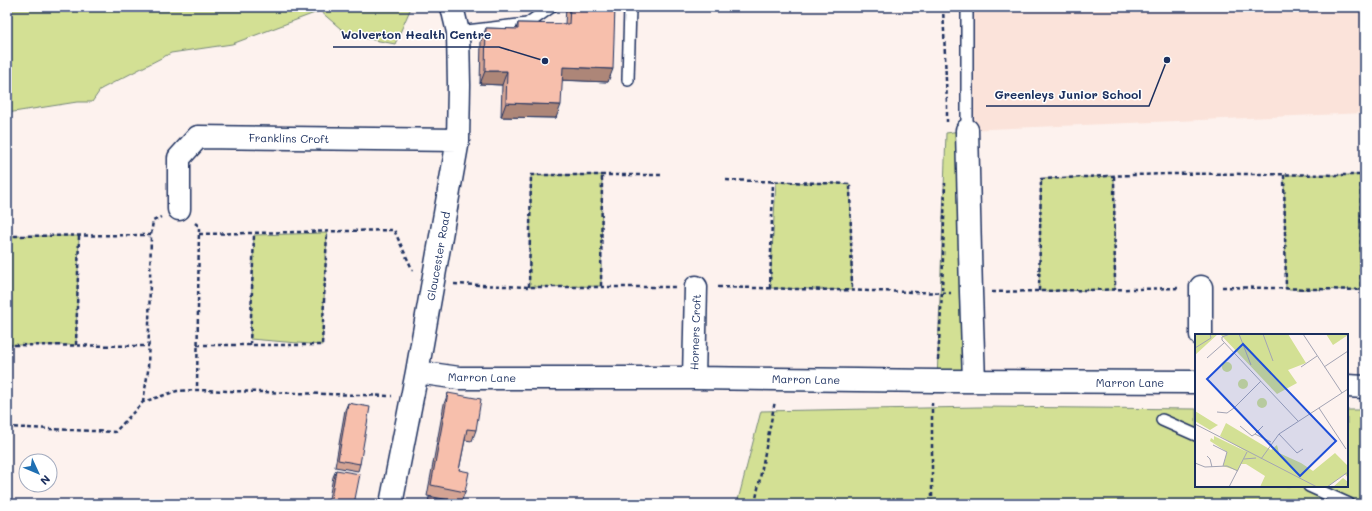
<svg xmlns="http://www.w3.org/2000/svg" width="1372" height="511" font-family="Mali,sans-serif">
  <rect width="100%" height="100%" fill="#fdf2ee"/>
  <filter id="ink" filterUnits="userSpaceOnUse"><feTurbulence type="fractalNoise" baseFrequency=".025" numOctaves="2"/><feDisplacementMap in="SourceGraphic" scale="8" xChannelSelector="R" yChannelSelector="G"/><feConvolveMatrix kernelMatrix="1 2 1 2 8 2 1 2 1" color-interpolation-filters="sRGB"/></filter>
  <g filter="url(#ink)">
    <!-- built -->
    <path fill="#fbe3da" d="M971,7H1365V113L967,130Z"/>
    <!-- green -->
    <path fill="#d3e094" stroke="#778879" d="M7,7H409L410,10L395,44L348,35L320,11L232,44L171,53L101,89L92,102H77L7,113Z
      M967,130L974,381H937L946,133Z
      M531,175H602L601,286L529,287Z
      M1284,175H1361V290L1286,289Z
      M1114,176L1115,290L1039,291L1041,179Z
      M776,182L850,184L852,290L770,288Z
      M327,233L322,345L250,339L254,235Z
      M7,236H79L76,345H7Z
      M979,407L1196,409V486H1347V410H1365V504H737L761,411Z"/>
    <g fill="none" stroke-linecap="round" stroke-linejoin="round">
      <!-- lane casing -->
      <g stroke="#1b2f5e" stroke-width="14">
        <path id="lane" d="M967,7V130
          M458,32L527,24L551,7
          M628,80L630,7
          M1162,420L1196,435
          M1309,486L1349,504"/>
      </g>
      <!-- street casing -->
      <g stroke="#1b2f5e" stroke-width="25">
        <path id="street" d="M967,130L971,292L974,381
          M179,209V158L198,137L458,140
          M1201,287V335
          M417,372L459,378H694L937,381L1196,382
          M694,378L696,287
          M1347,386L1365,387
          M391,504L417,372L458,140L459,85L458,32L452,7"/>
      </g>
      <!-- path -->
      <path stroke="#1b2f5e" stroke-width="2.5" stroke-dasharray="4 3" stroke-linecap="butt" d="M943,7L947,104V122
        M1284,175L1286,289
        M1114,176L1115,290
        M726,180L850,184L852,290
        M195,223L199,226L197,390
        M199,234L394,230L413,271
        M7,236L151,235
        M454,284L529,287H675
        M601,286L602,175
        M529,287L531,175H662
        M718,287L951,293
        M1222,287L1365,290
        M770,288L773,181
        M1039,291L1041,179C1084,177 1126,175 1169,174C1233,173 1297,175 1361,175V290
        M992,292L1181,288
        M7,345L149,346
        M76,345L79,236
        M197,345H322L327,233
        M250,345L254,235
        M938,360L942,293L945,183
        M143,402L148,371L151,235L153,221L161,217
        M7,427L115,432L143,402L177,391L197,390L392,396
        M755,504L775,401
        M932,504V403"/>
      <!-- lane -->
      <use href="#lane" stroke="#fff" stroke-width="11"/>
      <!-- street -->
      <use href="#street" stroke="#fff" stroke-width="22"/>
    </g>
    <!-- wall -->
    <path fill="#d4a494" stroke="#1b2f5e" d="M566,7H615L608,82L562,80L556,118L501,117L502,85L480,84L481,41L486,28L516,29L518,23L565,24Z
      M448,393L476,430L472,441L465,440L459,470L465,492L461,502L427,496L444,404Z
      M348,403L360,464L358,471L335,467L345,410Z
      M336,470L354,504H328L333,477Z"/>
    <!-- shaded-wall -->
    <path fill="#ad8678" stroke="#1b2f5e" d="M563,67L613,69L608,82L558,80Z
      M485,71H507L502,85L480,84Z
      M506,103L561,105L556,118L501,117Z"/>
    <!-- building -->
    <path fill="#f7bfac" stroke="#1b2f5e" d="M570,7H615L613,69L563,67L561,105L506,103L507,71H485L486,28L518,29V23L569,24Z
      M448,393L481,399L476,430L467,429L459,470L469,472L465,492L431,485Z
      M348,403L370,407L360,464L338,460Z
      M336,470L360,474L354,504H330Z
      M429,497L452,501V504H428Z"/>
  </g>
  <g text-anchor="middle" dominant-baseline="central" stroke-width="3" stroke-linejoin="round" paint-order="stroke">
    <!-- street labels -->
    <g font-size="11" fill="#1b2f5e" stroke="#fff">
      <text transform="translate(289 138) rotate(1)">Franklins Croft</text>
      <text transform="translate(438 256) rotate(-80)">Gloucester Road</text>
      <text transform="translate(695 332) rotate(-88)">Horners Croft</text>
      <text transform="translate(482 377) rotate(1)">Marron Lane</text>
      <text transform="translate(806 379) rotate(1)">Marron Lane</text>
      <text x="1130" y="382">Marron Lane</text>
    </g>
  </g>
  <!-- overview -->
  <g transform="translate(1195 334)">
    <rect width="153" height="153" fill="#fdf2ee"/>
    <path d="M0,0H23L0,21ZM25,0H93L111,29L93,36L102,49L82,60ZM131,0H153V1L138,11ZM27 33a5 5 0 1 1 10 0a5 5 0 1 1-10 0ZM43 50a5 5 0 1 1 10 0a5 5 0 1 1-10 0ZM62 69a5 5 0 1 1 10 0a5 5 0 1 1-10 0ZM0,77L21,90L23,91L15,96L0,87ZM31,89L76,116L82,111L84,119L106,129L118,137L140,119L153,132V144L150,140L132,153H65L70,142L51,130H46L43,137L28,132L32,118L15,107L16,104L19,106V102L50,117L25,102ZM148,144L153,148V153H138Z" fill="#d3e094"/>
    <path fill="none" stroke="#a3a4b4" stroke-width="1" d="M35,0L27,3V6L103,87M44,0L56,31M68,0L78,27M108,0L147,59M0,14L16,4L15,0M12,24L29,9M106,33L122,22M129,33L153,17M124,74L151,115M22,78L32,79L39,74L66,47M0,90L122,153M45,92L57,102L60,100M68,92L60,100L76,108M84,100L102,119L108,115M18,111L32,118L28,132M12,122L15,125L17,133M49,125L61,124M66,125L84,100L153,55M0,129L10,133L32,132L43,137M34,153L52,118M132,153L153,138"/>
    <path fill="#1d4ed8" fill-opacity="0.15" stroke="#1d4ed8" stroke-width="2" d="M48,10L141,107L105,142L12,45Z"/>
    <rect width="153" height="153" fill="none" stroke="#1b2f5e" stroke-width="2"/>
  </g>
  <!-- callouts -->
  <path fill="none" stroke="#1b2f5e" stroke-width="1.5" d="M545 61L499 47H333M1167 60L1149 106H986"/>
  <g fill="#1b2f5e" stroke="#fff" stroke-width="1.5">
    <circle cx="545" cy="61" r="4"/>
    <circle cx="1167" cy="60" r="4"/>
  </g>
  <g font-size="12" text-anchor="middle" font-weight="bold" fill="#1b2f5e" stroke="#fff" stroke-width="3" stroke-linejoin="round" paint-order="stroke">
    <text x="416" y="39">Wolverton Health Centre</text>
    <text x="1068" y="99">Greenleys Junior School</text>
  </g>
  <!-- margin -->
  <rect width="1372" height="511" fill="none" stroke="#fff" stroke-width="24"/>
  <rect x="12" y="12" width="1348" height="487" fill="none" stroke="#1b2f5e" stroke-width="1.5" filter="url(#ink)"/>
  <!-- north arrow -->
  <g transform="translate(38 473) rotate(134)"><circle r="19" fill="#ffffff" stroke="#a4acbf"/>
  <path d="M0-3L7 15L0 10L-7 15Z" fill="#1f6fb2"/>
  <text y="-6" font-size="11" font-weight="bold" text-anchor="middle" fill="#1b2f5e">N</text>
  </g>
</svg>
